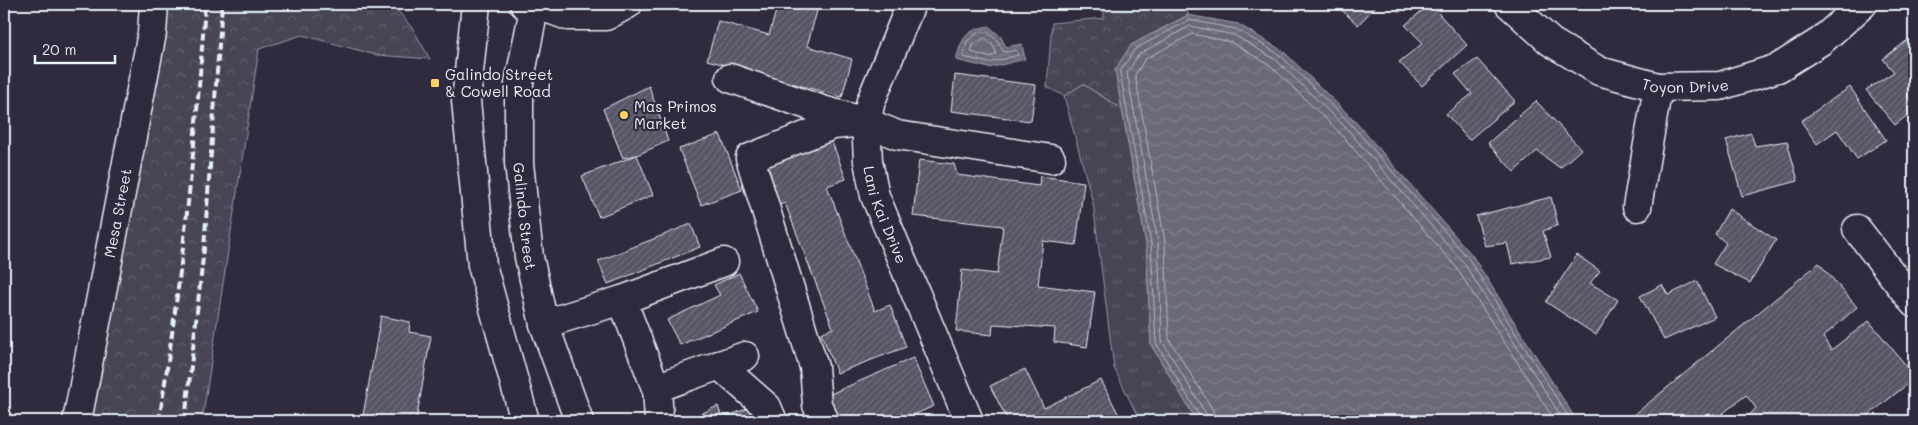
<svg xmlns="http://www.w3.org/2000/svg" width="1918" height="425" font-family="Mali,sans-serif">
  <defs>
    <pattern id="grass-tufts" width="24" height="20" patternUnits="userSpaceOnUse" patternTransform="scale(1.25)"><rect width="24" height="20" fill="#464455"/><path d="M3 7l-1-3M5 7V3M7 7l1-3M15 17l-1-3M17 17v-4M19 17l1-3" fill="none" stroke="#615f6e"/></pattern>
    <pattern id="forest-crowns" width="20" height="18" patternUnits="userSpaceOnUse" patternTransform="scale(1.25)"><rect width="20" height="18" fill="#464455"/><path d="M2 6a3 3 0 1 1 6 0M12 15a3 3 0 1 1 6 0" fill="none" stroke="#615f6e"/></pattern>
    <pattern id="water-waves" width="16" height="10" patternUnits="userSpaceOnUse" patternTransform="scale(1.25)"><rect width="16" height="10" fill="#696978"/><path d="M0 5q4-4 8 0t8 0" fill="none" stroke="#7e7f8c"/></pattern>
    <pattern id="building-hatch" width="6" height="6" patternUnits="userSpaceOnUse" patternTransform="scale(1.25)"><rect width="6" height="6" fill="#575565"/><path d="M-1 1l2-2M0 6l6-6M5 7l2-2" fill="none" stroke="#6f6e7c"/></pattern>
  </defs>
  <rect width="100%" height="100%" fill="#2f2a3d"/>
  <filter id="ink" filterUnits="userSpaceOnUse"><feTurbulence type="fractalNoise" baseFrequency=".02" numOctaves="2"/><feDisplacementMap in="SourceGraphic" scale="10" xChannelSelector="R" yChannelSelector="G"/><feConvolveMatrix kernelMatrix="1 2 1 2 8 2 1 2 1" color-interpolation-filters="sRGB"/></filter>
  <g filter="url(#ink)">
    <!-- grass -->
    <path fill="url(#grass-tufts)" stroke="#979aa6" d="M1083,84L1122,109L1146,244L1151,345L1197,421H1140L1114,368L1093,203L1064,96Z"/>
    <!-- forest -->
    <path fill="url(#forest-crowns)" stroke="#979aa6" d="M154,4H392L413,29L430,59L376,55L302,35L259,49L202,421H77Z
      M1104,4H1186L1188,15L1131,45L1115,70L1122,109L1083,84L1064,96L1047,87L1052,23L1104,18Z"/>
    <!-- water -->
    <path fill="url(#water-waves)" stroke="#9c9fab" d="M1188,15L1238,24L1283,51L1353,119L1472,255L1577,421H1197L1151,345L1146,244L1115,70L1131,45Z
      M989,26L1001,37L1006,47L1022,44L1025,59L989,68L956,60C962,38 965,30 989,26Z"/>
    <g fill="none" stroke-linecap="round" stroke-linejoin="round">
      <!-- shore -->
      <path stroke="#b5bbc5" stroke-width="1" d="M987,32L997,40L1003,51L1007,52L1016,50L1018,55L989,63L963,57L967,41L978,33Z
        M985,38L992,44L996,52L995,55L988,57L971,52L973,45Z
        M1201,421L1200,417L1156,343L1151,243L1120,72L1135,49L1189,20L1236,29L1280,55L1349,122L1468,258L1571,421
        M1208,421L1206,414L1162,341L1158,242L1127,73L1139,54L1190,26L1234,35L1276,60L1345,127L1463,262L1564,421
        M1215,421L1213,410L1169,339L1165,242L1135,75L1145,59L1192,34L1231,42L1271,66L1339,132L1456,267L1555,421"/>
    </g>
    <!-- building -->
    <path fill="url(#building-hatch)" stroke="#e8f1f8" d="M778,4H819L807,46L852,59L842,97L707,60L718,21L769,35Z
      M1335,4H1378L1358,25Z
      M1388,4H1408L1400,12Z
      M1430,4L1467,45L1422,86L1399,62L1423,43L1405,25Z
      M1914,25V35L1909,29Z
      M1909,39L1914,46V110L1895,125L1866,90L1894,72L1883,59Z
      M1477,59L1515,101L1469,140L1446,114L1472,94L1455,74Z
      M955,75L1036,85L1031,121L951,111Z
      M649,86L668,141L637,155L623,158L603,109Z
      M1850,87L1886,140L1857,159L1837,130L1817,144L1801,121Z
      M1536,101L1581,149L1560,168L1537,151L1514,172L1488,143Z
      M1751,133L1755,146L1787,141L1798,181L1742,196L1726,140Z
      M720,134L742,190L701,205L679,149Z
      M829,134L846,179L827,186L875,311L890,305L906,347L837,373L821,333L833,328L785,203L777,206L759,161Z
      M637,155L653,195L599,217L582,176Z
      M919,160L954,164L957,175L1039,186L1040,176L1084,182L1076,245L1043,241L1038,285L1095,292L1087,347L1054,342L1055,328L993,324L992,335L956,331L962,270L997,274L1003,226L913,216Z
      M1551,197L1558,225L1543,231L1551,257L1512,264L1507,243L1485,246L1476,216Z
      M1729,209L1776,240L1750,283L1713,264L1726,243L1715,234Z
      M691,224L700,247L608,284L598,261Z
      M1577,255L1600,271L1590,283L1618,300L1596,335L1546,302Z
      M1819,263L1857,307L1823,337L1831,350L1869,321L1914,375V379L1861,421H1744L1756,408L1746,395L1713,421H1640L1634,415Z
      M739,273L758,312L680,345L667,320L720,295L714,285Z
      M1697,281L1715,317L1664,340L1640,296L1662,285L1668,295Z
      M381,316L410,322L409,332L431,336L416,421H362Z
      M913,358L934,406L911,416L913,421H840L828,395Z
      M1025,369L1044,408L1101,380L1122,421H1008L990,386Z
      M757,405L765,421H685L718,406L722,418Z"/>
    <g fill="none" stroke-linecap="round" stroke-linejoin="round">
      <!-- minor casing -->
      <g stroke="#e8f1f8" stroke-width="31">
        <g id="minor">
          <path d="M524,4H535L568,16H606L628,4"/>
          <path id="s1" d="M911,4L871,101L866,122L868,161L875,196L969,421"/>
          <path id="s2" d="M1509,4L1551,42L1599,71L1658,87L1720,86L1778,68L1821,41L1863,4"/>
          <path d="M730,78L822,110L866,122L897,135L1051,159"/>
          <path d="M1637,207L1658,87"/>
          <path d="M1857,229L1914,303"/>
          <path d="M622,300L656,388L745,356"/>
          <path d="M544,324L622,300L724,262"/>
          <path d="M719,365L767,407L773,421"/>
          <path d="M657,387L659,421"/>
          <path id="s3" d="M77,421L152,33L154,4"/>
          <path d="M825,421L817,405L814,367L750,158L833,125L866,122"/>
        </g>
      </g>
      <!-- major casing -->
      <g stroke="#e8f1f8" stroke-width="31">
        <g id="major">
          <path d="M476,4L466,101L482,265L525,421"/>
          <path id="s4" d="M535,4L519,83V163L529,257L544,324L579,421"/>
        </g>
      </g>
      <!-- minor -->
      <use href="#minor" stroke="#2f2a3d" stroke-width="28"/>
      <!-- major -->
      <use href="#major" stroke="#2f2a3d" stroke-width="28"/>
      <!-- rail -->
      <path stroke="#e8f1f8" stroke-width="4" stroke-dasharray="8 4" stroke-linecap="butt" d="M159,421C181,283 196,144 205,4
        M185,421L204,248L222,4"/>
    </g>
  </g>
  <!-- markers -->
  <g fill="#ffd166" stroke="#2f2a3d" stroke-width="2">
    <rect x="430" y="78" width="10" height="10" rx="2.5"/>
    <circle cx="624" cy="115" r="5"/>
  </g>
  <g text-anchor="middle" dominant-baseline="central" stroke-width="4.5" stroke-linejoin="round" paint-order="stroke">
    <!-- poi labels -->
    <g font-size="15" fill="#e8f1f8" stroke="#2f2a3d" text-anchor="start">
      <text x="445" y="74">Galindo Street<tspan x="445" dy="17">&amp; Cowell Road</tspan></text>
      <text x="634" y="106">Mas Primos<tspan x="634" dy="17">Market</tspan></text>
    </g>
    <!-- street labels -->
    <g font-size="15" fill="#e8f1f8" stroke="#2f2a3d">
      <text stroke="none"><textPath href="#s2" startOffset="201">Toyon Drive</textPath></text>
      <text stroke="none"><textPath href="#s3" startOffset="212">Mesa Street</textPath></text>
      <text stroke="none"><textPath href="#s1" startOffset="222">Lani Kai Drive</textPath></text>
      <text stroke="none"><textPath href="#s4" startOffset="214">Galindo Street</textPath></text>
    </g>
  </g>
  <!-- margin -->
  <rect width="1918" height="425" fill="none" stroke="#2f2a3d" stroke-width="20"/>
  <rect x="10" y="10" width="1898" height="405" fill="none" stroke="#e8f1f8" stroke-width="2" filter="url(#ink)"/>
  <!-- scale -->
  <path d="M35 55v8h80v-8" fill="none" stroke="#e8f1f8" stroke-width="2.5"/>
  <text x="42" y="55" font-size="15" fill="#e8f1f8" stroke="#2f2a3d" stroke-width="4" paint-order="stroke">20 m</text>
</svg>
